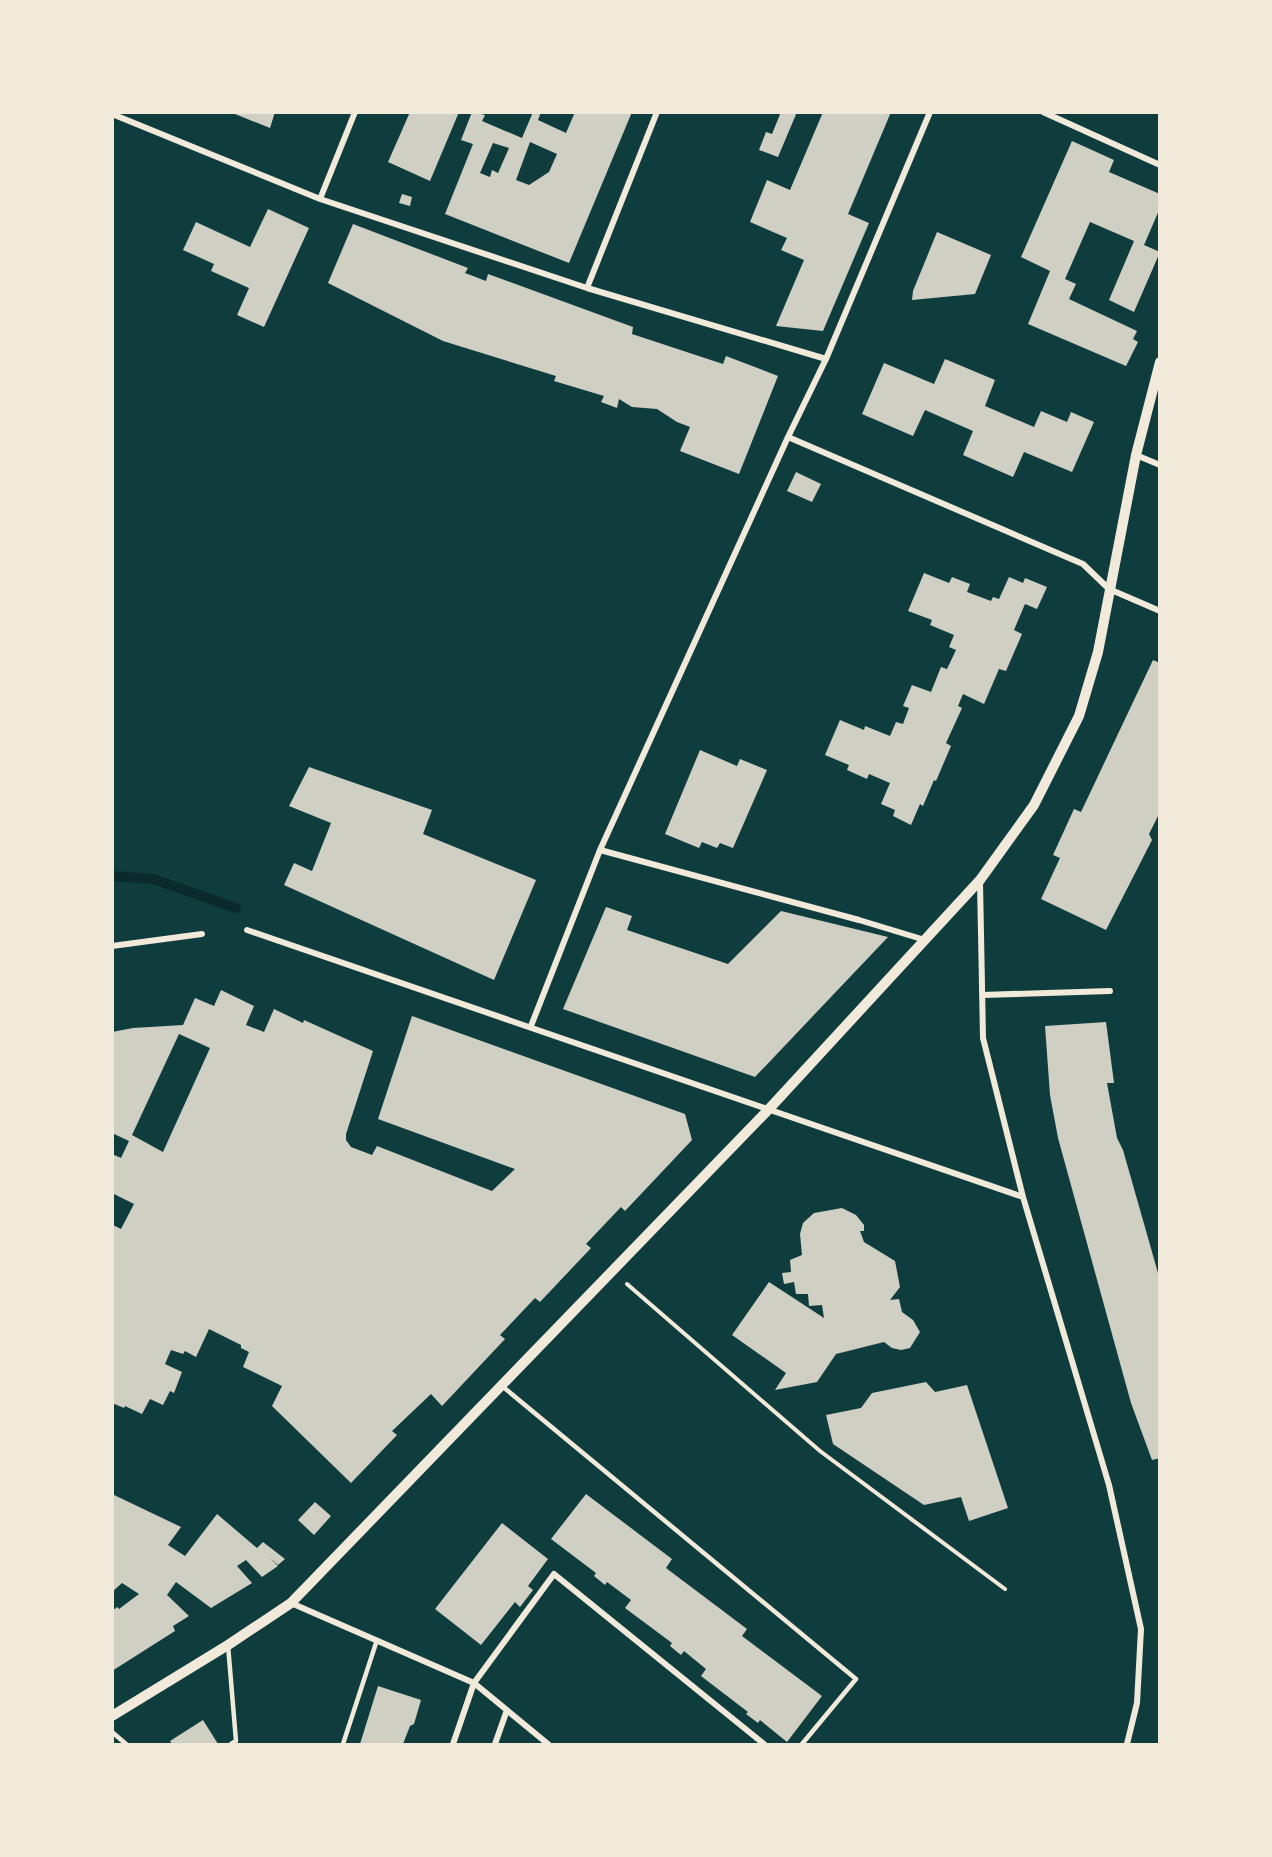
<svg xmlns="http://www.w3.org/2000/svg" width="1272" height="1857" font-family="Quicksand,sans-serif">
  <rect width="100%" height="100%" fill="#0f3d3e"/>
  <g fill="none" stroke-linecap="round" stroke-linejoin="round">
    <!-- stream -->
    <path stroke="#0a2a2b" stroke-width="10" d="M112,876L153,879L236,908"/>
  </g>
  <!-- building -->
  <path fill="#cfcfc3" fill-rule="evenodd" d="M230,112H275L270,128Z
    M410,112H459L430,181L388,162Z
    M472,112L485,115L482,121L522,138L533,112H541L538,120L566,133L575,112H632L569,263L445,214L473,144L461,140ZM530,142L557,154L549,172L529,185L516,180ZM493,143L509,148L498,173L492,170L490,177L480,173Z
    M781,112H797L778,157L759,150L766,132L772,134Z
    M823,112H891L848,214L869,223L823,331L776,326L804,260L781,250L787,238L750,222L767,180L790,190Z
    M1072,141L1114,160L1109,172L1160,194V208L1144,245L1160,252L1134,312L1109,300L1134,241L1090,222L1065,279L1076,284L1069,299L1137,331L1133,339L1138,342L1126,366L1028,324L1050,271L1021,257Z
    M402,194L412,197L410,206L399,203Z
    M268,209L309,228L264,327L237,315L249,288L211,271L214,264L183,250L196,222L250,247Z
    M353,224L468,268L465,273L486,281L488,274L633,327L632,334L723,364L726,356L778,376L739,474L680,451L690,427L677,422L657,409L632,407L619,399L617,408L601,402L604,396L554,381L556,376L443,341L328,283Z
    M937,232L991,255L975,294L912,300L913,291Z
    M945,359L995,380L985,406L1034,427L1041,411L1067,422L1071,412L1094,422L1072,472L1024,452L1013,477L963,455L973,431L925,410L913,436L862,414L884,363L934,384Z
    M796,472L821,484L812,502L787,491Z
    M924,573L949,583L952,577L970,584L967,592L991,601L993,597L999,599L1009,577L1023,583L1025,578L1047,587L1037,609L1025,604L1014,630L1022,634L1006,671L999,669L984,704L963,694L958,706L962,708L946,743L951,746L936,781L934,780L923,806L920,804L911,825L893,816L895,810L881,804L890,783L869,774L867,779L847,770L849,765L825,755L840,720L864,730L865,726L890,736L896,722L903,724L909,708L903,706L912,685L931,692L941,667L947,669L956,650L949,647L954,635L930,625L932,620L908,611Z
    M1153,660L1160,663V812L1149,834L1152,840L1106,930L1041,899L1060,858L1053,855L1074,809L1081,812Z
    M700,750L737,766L740,759L767,770L733,848L720,843L717,848L702,842L699,848L665,834Z
    M309,767L432,810L423,834L536,880L494,980L284,885L294,863L312,871L331,823L289,806Z
    M606,907L632,916L627,930L728,964L781,911L888,937L755,1077L563,1009Z
    M221,990L254,1006L246,1025L264,1032L274,1009L303,1023L304,1020L373,1051L346,1134V1140L351,1147L372,1155L377,1146L492,1191L515,1169L378,1119L412,1016L685,1114L692,1140L625,1211L621,1207L586,1244L591,1248L540,1302L535,1298L500,1335L505,1339L442,1406L431,1394L392,1431L397,1435L351,1483L272,1406L282,1386L243,1367L249,1352L241,1348V1345L209,1329L196,1357L185,1351L183,1354L171,1350L165,1364L182,1372L174,1393L170,1391L163,1405L150,1399L142,1414L125,1406L124,1408L112,1403V1226L113,1225L121,1229L134,1204L112,1193V1154L121,1158L129,1141L112,1133V1032L133,1028L183,1025L195,998L214,1006ZM179,1034L210,1048L163,1152L132,1135Z
    M1106,1022L1114,1083H1107L1117,1138L1123,1150L1160,1280V1458L1152,1460L1131,1403L1058,1138L1050,1095L1045,1026Z
    M842,1208L856,1215L864,1225V1231H860L864,1242L895,1261L900,1287L890,1300L899,1299L902,1312L913,1320L920,1332L910,1348L901,1350L892,1348L884,1342L836,1354L817,1382L775,1390L786,1373L732,1335L769,1282L824,1318L822,1305L809,1306L808,1294H796L794,1282L784,1284L782,1273L791,1272L790,1260L802,1255L800,1234L803,1223L814,1213Z
    M926,1382L935,1392L967,1385L1008,1508L969,1521L961,1497L924,1505L833,1444L826,1415L861,1408L872,1393Z
    M112,1494L181,1527L168,1545L185,1556L217,1514L257,1548L263,1542L285,1559L278,1565L270,1558L278,1566L262,1577L246,1560L237,1566L252,1583L211,1608L176,1582L167,1595L189,1616L173,1626L175,1631L112,1671V1611L117,1607L119,1609L139,1594L122,1583L112,1592Z
    M586,1494L672,1559L666,1568L747,1629L742,1636L822,1696L787,1742L760,1720L758,1723L746,1714L748,1712L701,1676L706,1669L684,1651L681,1655L676,1651L670,1646L672,1643L625,1608L631,1600L607,1582L605,1585L594,1576L596,1573L551,1539Z
    M315,1502L331,1516L314,1535L298,1520Z
    M502,1523L548,1559L528,1586L533,1590L520,1607L515,1602L481,1645L435,1609Z
    M378,1686L421,1700L414,1724L410,1726L403,1744H360Z
    M203,1720L218,1744H172L170,1741Z"/>
  <g fill="none" stroke-linecap="round" stroke-linejoin="round">
    <!-- path -->
    <path stroke="#f1e9da" stroke-width="4" d="M627,1284L820,1451L1005,1589"/>
    <!-- service -->
    <path stroke="#f1e9da" stroke-width="4.5" d="M502,1386L856,1679L802,1744
      M228,1645L236,1741L231,1744
      M112,1732L126,1744
      M343,1744L377,1640"/>
    <!-- minor -->
    <path stroke="#f1e9da" stroke-width="6" d="M1043,112L1160,165
      M112,114L320,199L587,288L826,359
      M320,199L355,112
      M587,288L657,112
      M788,437L1083,564L1109,589L1160,611
      M1136,455L1160,465
      M600,850L859,920L925,940
      M980,882L983,1038L1023,1197L1109,1485L1141,1629L1137,1703L1127,1744
      M247,930L1023,1197
      M112,946L202,934
      M982,995L1110,991
      M531,1026L600,850L788,437L826,359L930,112
      M291,1603L474,1683L548,1744
      M453,1744L474,1683L554,1574L764,1744
      M495,1744L507,1710"/>
    <!-- tertiary -->
    <path stroke="#f1e9da" stroke-width="10" d="M112,1716L228,1645L291,1603L769,1109L980,880L1034,805L1079,716L1098,652L1136,455L1160,362"/>
  </g>
  <!-- border -->
  <rect width="1272" height="1857" fill="none" stroke="#f1e9da" stroke-width="228"/>
</svg>
